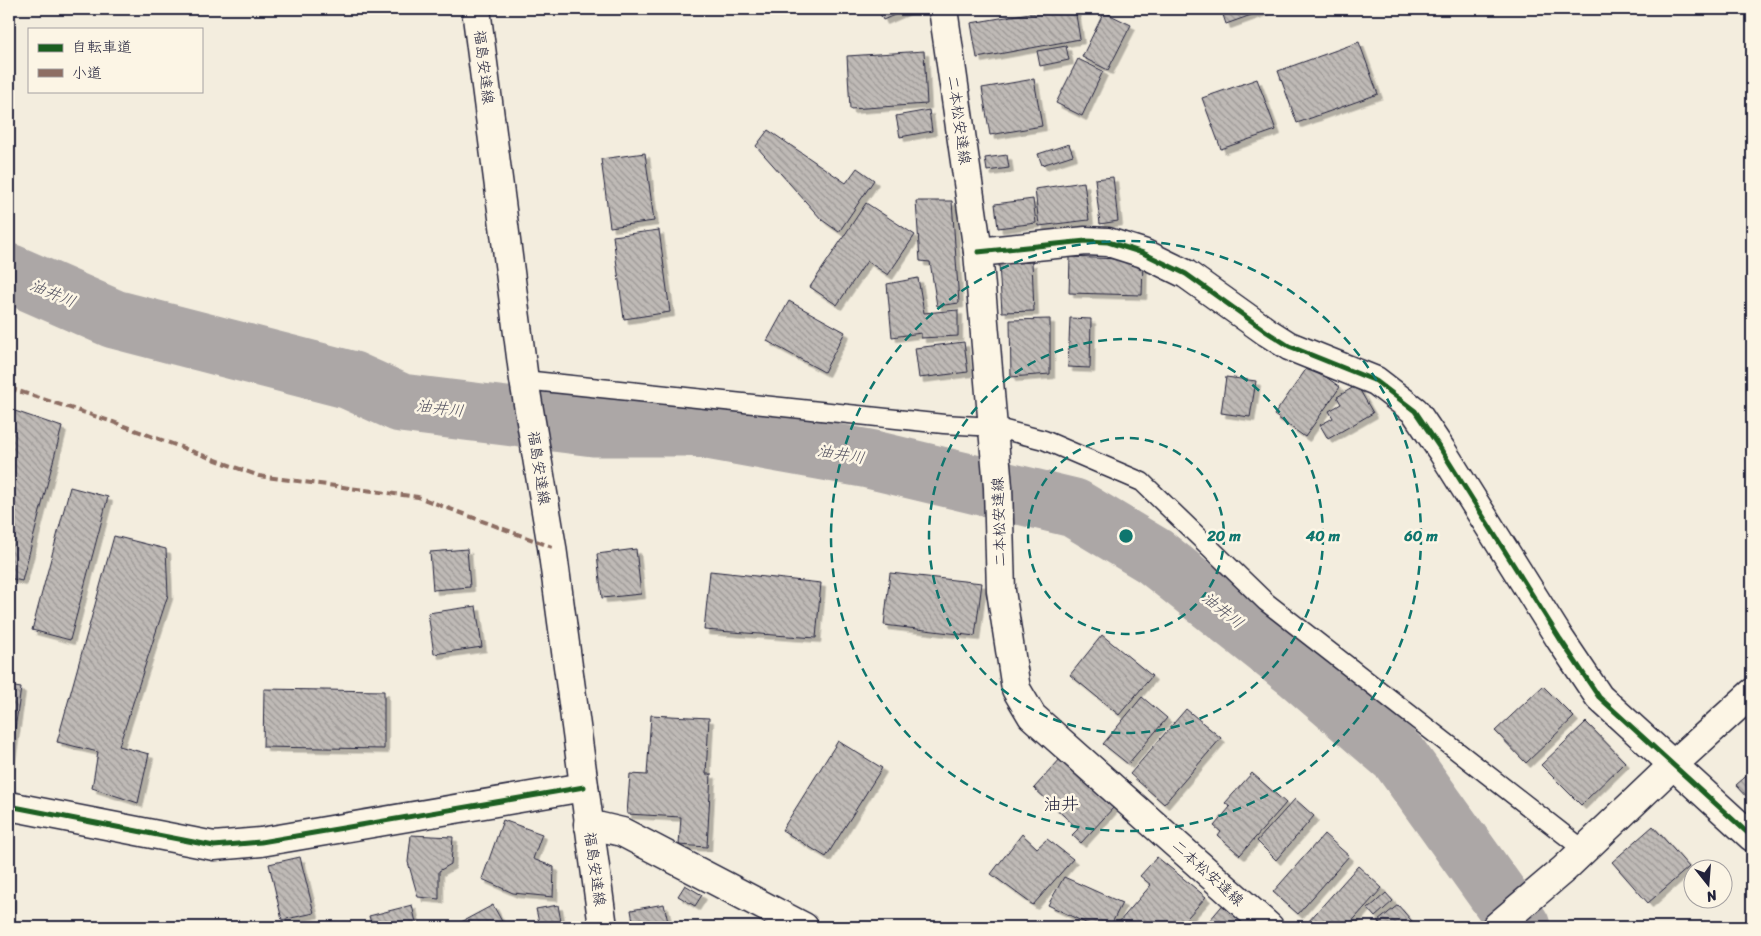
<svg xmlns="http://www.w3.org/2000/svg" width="1761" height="936" font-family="Sriracha,'Klee One',sans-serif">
  <defs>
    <pattern id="building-back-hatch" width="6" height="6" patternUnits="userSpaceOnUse" patternTransform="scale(1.25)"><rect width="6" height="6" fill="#bfbab6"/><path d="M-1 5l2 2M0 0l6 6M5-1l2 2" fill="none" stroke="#9b9795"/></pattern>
    <filter id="shadow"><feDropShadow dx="4.5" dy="4.5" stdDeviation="0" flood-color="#0004"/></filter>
  </defs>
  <rect width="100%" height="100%" fill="#f3edde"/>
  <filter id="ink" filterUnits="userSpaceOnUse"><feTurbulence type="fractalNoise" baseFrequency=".02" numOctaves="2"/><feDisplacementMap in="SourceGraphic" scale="10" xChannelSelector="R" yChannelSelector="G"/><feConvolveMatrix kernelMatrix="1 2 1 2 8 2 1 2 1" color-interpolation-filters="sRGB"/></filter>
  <g filter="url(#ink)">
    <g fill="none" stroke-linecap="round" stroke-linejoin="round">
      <!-- river -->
      <path stroke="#aca7a6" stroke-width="59" d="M9,273L114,319L350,380L401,403L594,427H691L869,459L1074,508L1154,556L1299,671L1400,758L1521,927"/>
    </g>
    <!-- building -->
    <path fill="url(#building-back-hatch)" stroke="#22223b" filter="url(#shadow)" d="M878,9H908L883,20Z
      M1053,9H1075L1080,39L977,58L971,23Z
      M1221,9H1268L1226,24Z
      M1104,12L1131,25L1108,70L1082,57Z
      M1359,42L1378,94L1297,123L1278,71Z
      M1066,46L1069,60L1040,66L1037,51Z
      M924,51L927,104L850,109L847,56Z
      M1078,59L1103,71L1082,116L1056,103Z
      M1034,79L1042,126L990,135L982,88Z
      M1257,79L1276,130L1221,149L1202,98Z
      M929,110L932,131L900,137L896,116Z
      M768,130L846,183L857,168L874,180L839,232L822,220L756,146Z
      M1069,144L1073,155L1042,165L1038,154Z
      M645,153L654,221L610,227L601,159Z
      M1007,155L1009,168L987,171L985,158Z
      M1113,177L1118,221L1100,224L1095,179Z
      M1084,182L1089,220L1039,226L1035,189Z
      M1033,199L1036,223L998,228L995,204Z
      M916,201H952L959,303L937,306L930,262L920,261Z
      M866,203L915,235L888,275L867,261L837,305L810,287Z
      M659,230L670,312L624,319L613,236Z
      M1070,257L1143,260L1142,295L1069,293Z
      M1032,262L1034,311L1002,312L999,264Z
      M918,278L924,313L958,310V336L921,338V333L892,337L887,284Z
      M789,301L845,332L824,372L767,341Z
      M1070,318L1091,319L1090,368L1068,367Z
      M1050,319V374L1011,377L1010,320Z
      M964,342L968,372L919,378L915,348Z
      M1309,365L1340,387L1305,437L1274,415Z
      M1226,377L1256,381L1250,417L1221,413Z
      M1357,385L1373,413L1328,439L1320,425L1333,418L1329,411L1341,404L1337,397Z
      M9,409L62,427L22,581L9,578Z
      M70,487L108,497L70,640L32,630Z
      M114,536L166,549L168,595L119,746L149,754L138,803L92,788L98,752L57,742Z
      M467,549L470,587L433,590L430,552Z
      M636,549L641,594L602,598L597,554Z
      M710,571L821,583L816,638L704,630Z
      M890,573L982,583L975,636L884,625Z
      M476,606L482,647L434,654L428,613Z
      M1102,635L1152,676L1119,715L1070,675Z
      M9,686L21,688L9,770Z
      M1543,686L1574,717L1526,763L1495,731Z
      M264,689L384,691V749L263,747Z
      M1142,697L1167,718L1128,764L1103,744Z
      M1186,709L1221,738L1164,804L1130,774Z
      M651,715L709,718L706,774H711L707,847L679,845L681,817L627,814L630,774L647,775Z
      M1586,722L1625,762L1581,805L1541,765Z
      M838,741L882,768L826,857L782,830Z
      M1061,758L1114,807L1081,843L1072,835L1078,829L1034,788Z
      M1752,771V802L1736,785Z
      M1252,773L1286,803L1240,855L1218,836L1221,832L1214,826L1230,807L1225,803Z
      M1295,799L1314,816L1276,860L1257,841Z
      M503,820L542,834L533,859L554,867L553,897L513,893L482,879Z
      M1653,826L1689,867L1648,903L1612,862Z
      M1022,834L1037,848L1047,839L1073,859L1033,905L991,874Z
      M1324,834L1349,856L1298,914L1273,892Z
      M411,835L453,837L451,864L439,871V899L418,897L408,862Z
      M300,857L314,913L282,920L269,864Z
      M1157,857L1206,897L1179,927H1125L1119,922L1151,885L1140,876Z
      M1358,866L1382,888L1347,927H1313L1308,922Z
      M1064,877L1122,903L1110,927H1094L1048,905Z
      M685,885L702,895L695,906L678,896Z
      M1386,893L1393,901L1375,917L1368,909Z
      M9,896H11V927H9Z
      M1226,901L1254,927H1204Z
      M664,904L669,927H634L631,910Z
      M412,905L417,927H372L369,916Z
      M493,905L505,927H452Z
      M558,905L562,927H540L536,909Z
      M1398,905L1417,927H1383L1378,921Z"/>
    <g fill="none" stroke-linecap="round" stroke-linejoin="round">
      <!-- service casing -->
      <g stroke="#22223b" stroke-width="21">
        <path id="service" d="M524,380L944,424L993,427L1044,440L1142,482L1266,602L1584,850"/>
      </g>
      <!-- minor casing -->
      <g stroke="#22223b" stroke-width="31">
        <path id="minor" d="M978,252L1086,241L1108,242L1143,253L1186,274L1267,332L1289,346L1376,381L1415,411L1442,451L1560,639L1599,697L1752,837
          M588,824L622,832L804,927"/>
      </g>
      <!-- tertiary casing -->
      <g stroke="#22223b" stroke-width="31">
        <path id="tertiary" d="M9,806L214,846L261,842L584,787
          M1496,927L1564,869L1674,764L1752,693"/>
      </g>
      <!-- secondary casing -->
      <g stroke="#22223b" stroke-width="31">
        <path id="secondary" d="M476,9L524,380L552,547L603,927
          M943,9L978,252L998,487L1001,591L1016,689L1032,716L1269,927"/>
      </g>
      <!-- service -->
      <use href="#service" stroke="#fcf5e5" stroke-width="18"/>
      <!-- minor -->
      <use href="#minor" stroke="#fcf5e5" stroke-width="28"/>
      <!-- tertiary -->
      <use href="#tertiary" stroke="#fcf5e5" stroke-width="28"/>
      <!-- secondary -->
      <use href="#secondary" stroke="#fcf5e5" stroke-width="28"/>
      <!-- quiet -->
      <path stroke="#8d6e63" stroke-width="4" stroke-dasharray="8 4" stroke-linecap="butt" d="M9,388L113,422L259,476L418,497L552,547"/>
      <!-- cycleway casing -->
      <g stroke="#fcf5e5" stroke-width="8">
        <path id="cycleway" d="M978,252L1086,241L1108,242L1143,253L1186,274L1267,332L1289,346L1376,381L1415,411L1442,451L1560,639L1599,697L1752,837
          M9,806L214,846L261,842L584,787"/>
      </g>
      <!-- cycleway -->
      <use href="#cycleway" stroke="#1b5e20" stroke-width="5"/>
    </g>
  </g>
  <!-- distance rings -->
  <g fill="none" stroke="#0f766e" stroke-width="2.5" stroke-dasharray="9 6">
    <circle cx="1126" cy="536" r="98"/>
    <circle cx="1126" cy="536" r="197"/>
    <circle cx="1126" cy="536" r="295"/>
  </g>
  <g text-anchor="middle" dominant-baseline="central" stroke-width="5" stroke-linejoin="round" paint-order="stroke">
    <!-- street labels -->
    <g font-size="15" fill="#22223b" stroke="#fcf5e5">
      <text transform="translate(484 67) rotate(83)">福島安達線</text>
      <text transform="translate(959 120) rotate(82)">二本松安達線</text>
      <text transform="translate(539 468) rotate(81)">福島安達線</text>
      <text transform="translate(999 522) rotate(-92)">二本松安達線</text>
      <text transform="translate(595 869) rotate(82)">福島安達線</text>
      <text transform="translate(1208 873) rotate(42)">二本松安達線</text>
    </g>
    <!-- water labels -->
    <g font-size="16" font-style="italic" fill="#525160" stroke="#fcf5e5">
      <text transform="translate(53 293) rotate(23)">油井川</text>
      <text transform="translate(440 408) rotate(7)">油井川</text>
      <text transform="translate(841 454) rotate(10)">油井川</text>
      <text transform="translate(1223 610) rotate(39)">油井川</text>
    </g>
    <!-- quarter labels -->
    <g font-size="18" fill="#22223b" stroke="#fcf5e5">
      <text x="1061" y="804">油井</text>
    </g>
  </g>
  <circle cx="1126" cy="536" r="8" fill="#0f766e" stroke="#fcf5e5" stroke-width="2.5"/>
  <g font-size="15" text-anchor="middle" font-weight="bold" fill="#0f766e" stroke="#fcf5e5" stroke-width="5" stroke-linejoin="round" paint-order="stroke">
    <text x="1224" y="541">20 m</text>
    <text x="1323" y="541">40 m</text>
    <text x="1421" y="541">60 m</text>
  </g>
  <!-- margin -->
  <rect width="1761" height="936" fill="none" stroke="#fcf5e5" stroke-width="30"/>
  <rect x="15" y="15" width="1731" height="906" fill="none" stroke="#22223b" stroke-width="2" filter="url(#ink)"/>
  <!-- legend -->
  <rect x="28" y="28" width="175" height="65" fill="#fcf5e5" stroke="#a5a1a1"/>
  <rect x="38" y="44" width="25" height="8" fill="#1b5e20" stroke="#a5a1a1"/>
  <text x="72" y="52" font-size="15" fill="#22223b">自転車道</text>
  <rect x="38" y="69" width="25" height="8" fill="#8d6e63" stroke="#a5a1a1"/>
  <text x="72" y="78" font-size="15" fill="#22223b">小道</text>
  <!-- north arrow -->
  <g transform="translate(1708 884) rotate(163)"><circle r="24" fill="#fcf5e5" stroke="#a5a1a1"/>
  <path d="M0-4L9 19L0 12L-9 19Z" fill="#22223b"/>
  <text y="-8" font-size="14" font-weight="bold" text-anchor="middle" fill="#22223b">N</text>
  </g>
</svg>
